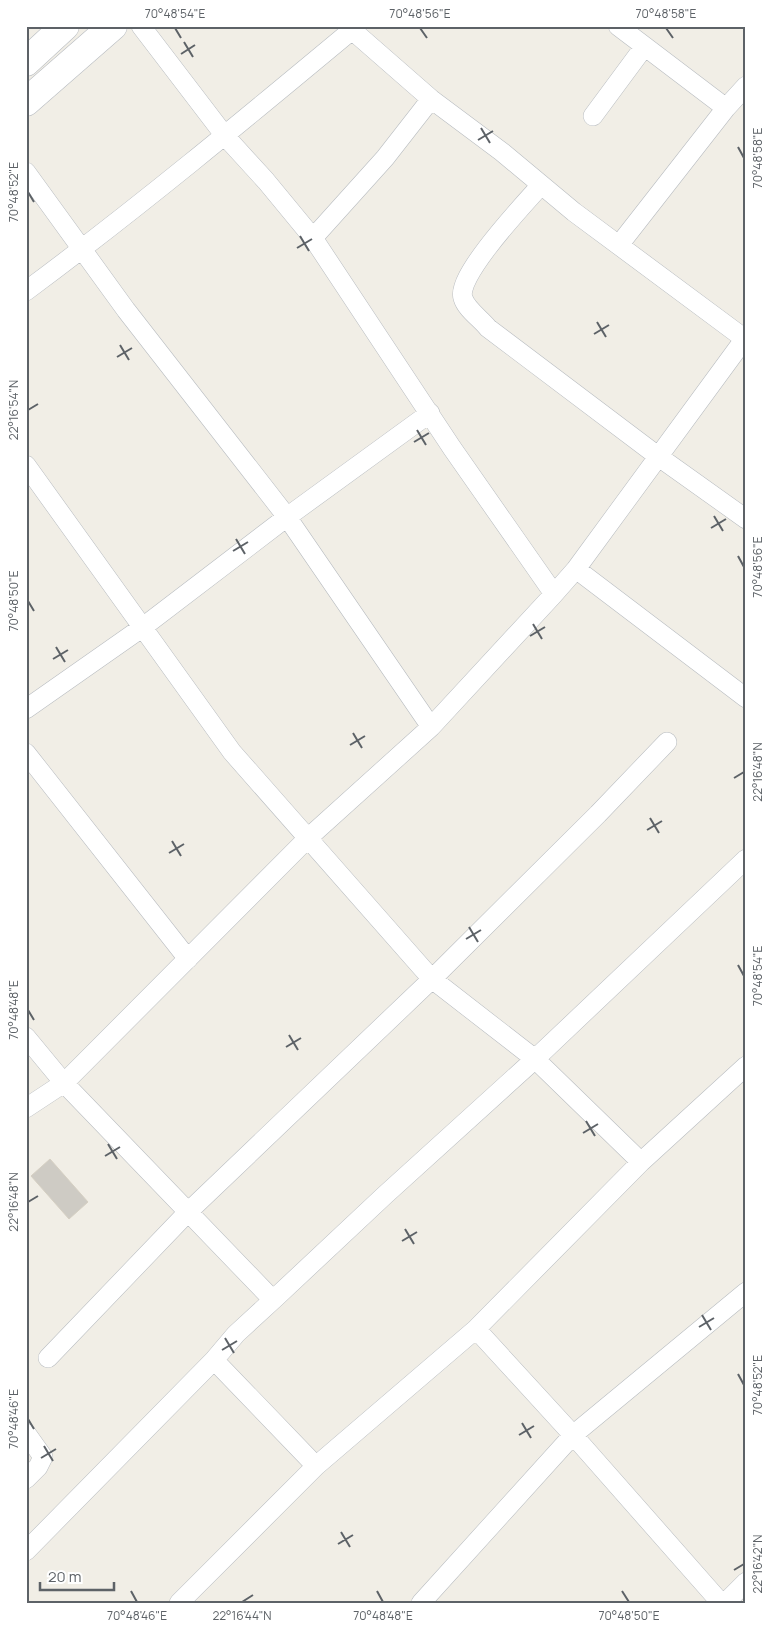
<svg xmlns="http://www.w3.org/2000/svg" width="772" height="1629" font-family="Manrope,sans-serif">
  <rect width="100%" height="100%" fill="#f1eee6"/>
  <!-- building -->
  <path fill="#cecbc4" stroke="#d6d0c3" d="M50,1159L88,1202L69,1219L31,1176Z"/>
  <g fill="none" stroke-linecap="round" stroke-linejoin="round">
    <!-- minor casing -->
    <g stroke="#b8bcc0" stroke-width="20">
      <path id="minor" d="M356,26L352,30L431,99L502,152L574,212L745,339
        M618,26L726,108
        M593,116L644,47
        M26,172L126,310L287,517L431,727
        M541,185C525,203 455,277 463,298C466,309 481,319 488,328L659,457L746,519
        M313,238L385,158L431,99
        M619,245L726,108L746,86
        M26,291C138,208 245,119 352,30
        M26,465L232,752L423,969L432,979L535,1059L641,1162
        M576,569L746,337
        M554,594L576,569L746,698
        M26,709L143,627L287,517L430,413
        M26,753L188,959
        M26,1037L64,1083L273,1300L236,1334L214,1360L316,1466
        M26,1108L64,1083L308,838L431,727L554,594L452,448L313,238L266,181L225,136L141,26
        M273,1300L385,1195L535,1059L746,859
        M48,1358L188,1212L432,979L598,814L667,742
        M26,1433L43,1457L38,1467L26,1479
        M26,1551L214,1360
        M179,1603L316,1466L476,1329L641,1162L746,1066
        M421,1603L573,1435L476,1329
        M721,1603L573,1435L746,1292
        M725,1603L746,1582"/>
    </g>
    <!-- secondary casing -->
    <g stroke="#b9bdc2" stroke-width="29">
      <path id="secondary" d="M26,62L65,26
        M26,102L113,26"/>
    </g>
    <!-- minor -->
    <use href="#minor" stroke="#fff" stroke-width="19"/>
    <!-- secondary -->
    <use href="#secondary" stroke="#fff" stroke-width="28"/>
  </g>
  <!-- ticks -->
  <path fill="none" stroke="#5d6267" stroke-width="2" d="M175,28L181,38M420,28L427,38M666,28L673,38M184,42L193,57M181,54L195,45M481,128L490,143M478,140L493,131M738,147L744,158M28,192L34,202M300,236L309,251M297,248L312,239M597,322L606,337M594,334L609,325M120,345L129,360M117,357L132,348M28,410L38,404M417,430L426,445M414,442L429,433M714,516L723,531M711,528L726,519M236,539L245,554M233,551L248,542M738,556L744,567M28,601L34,611M533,624L542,639M530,636L545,627M56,647L65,662M53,659L68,650M353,733L362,748M350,745L365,736M734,778L744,772M650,818L659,833M647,830L662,821M172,841L181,856M169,853L184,844M469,927L478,942M466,939L481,930M738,965L744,976M28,1010L34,1020M289,1035L298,1050M286,1047L301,1038M586,1121L595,1136M583,1133L598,1124M108,1144L117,1159M105,1156L120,1147M28,1202L38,1196M405,1229L414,1244M402,1241L417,1232M702,1315L711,1330M699,1327L714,1318M225,1338L234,1353M222,1350L237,1341M738,1374L744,1385M28,1419L34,1429M522,1423L531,1438M519,1435L534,1426M44,1446L53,1461M41,1458L56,1449M341,1532L350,1547M338,1544L353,1535M734,1570L744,1564M131,1591L137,1602M377,1591L383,1602M622,1591L629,1602M242,1602L253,1595"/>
  <!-- border -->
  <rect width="772" height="1629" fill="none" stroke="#ffffff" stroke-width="55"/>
  <!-- scale -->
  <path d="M40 1582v8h74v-8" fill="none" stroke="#5d6267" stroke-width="2.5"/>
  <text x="48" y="1582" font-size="15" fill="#5d6267" stroke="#ffffff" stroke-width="4" paint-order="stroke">20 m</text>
  <rect x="28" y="28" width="716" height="1574" fill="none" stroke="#5d6267" stroke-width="2"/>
  <g font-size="12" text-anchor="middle" fill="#5d6267">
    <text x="175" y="18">70°48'54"E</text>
    <text x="420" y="18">70°48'56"E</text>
    <text x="666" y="18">70°48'58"E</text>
    <text transform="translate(758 158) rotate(-90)" y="4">70°48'58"E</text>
    <text transform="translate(14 192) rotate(-90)" y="4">70°48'52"E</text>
    <text transform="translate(14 410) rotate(-90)" y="4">22°16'54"N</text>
    <text transform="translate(758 567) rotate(-90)" y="4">70°48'56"E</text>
    <text transform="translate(14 601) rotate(-90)" y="4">70°48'50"E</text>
    <text transform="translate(758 772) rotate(-90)" y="4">22°16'48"N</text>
    <text transform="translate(758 976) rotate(-90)" y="4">70°48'54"E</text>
    <text transform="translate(14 1010) rotate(-90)" y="4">70°48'48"E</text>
    <text transform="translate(14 1202) rotate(-90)" y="4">22°16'48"N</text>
    <text transform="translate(758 1385) rotate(-90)" y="4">70°48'52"E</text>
    <text transform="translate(14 1419) rotate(-90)" y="4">70°48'46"E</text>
    <text transform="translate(758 1564) rotate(-90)" y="4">22°16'42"N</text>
    <text x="137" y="1620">70°48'46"E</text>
    <text x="242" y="1620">22°16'44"N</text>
    <text x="383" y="1620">70°48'48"E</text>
    <text x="629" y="1620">70°48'50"E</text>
  </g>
</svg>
